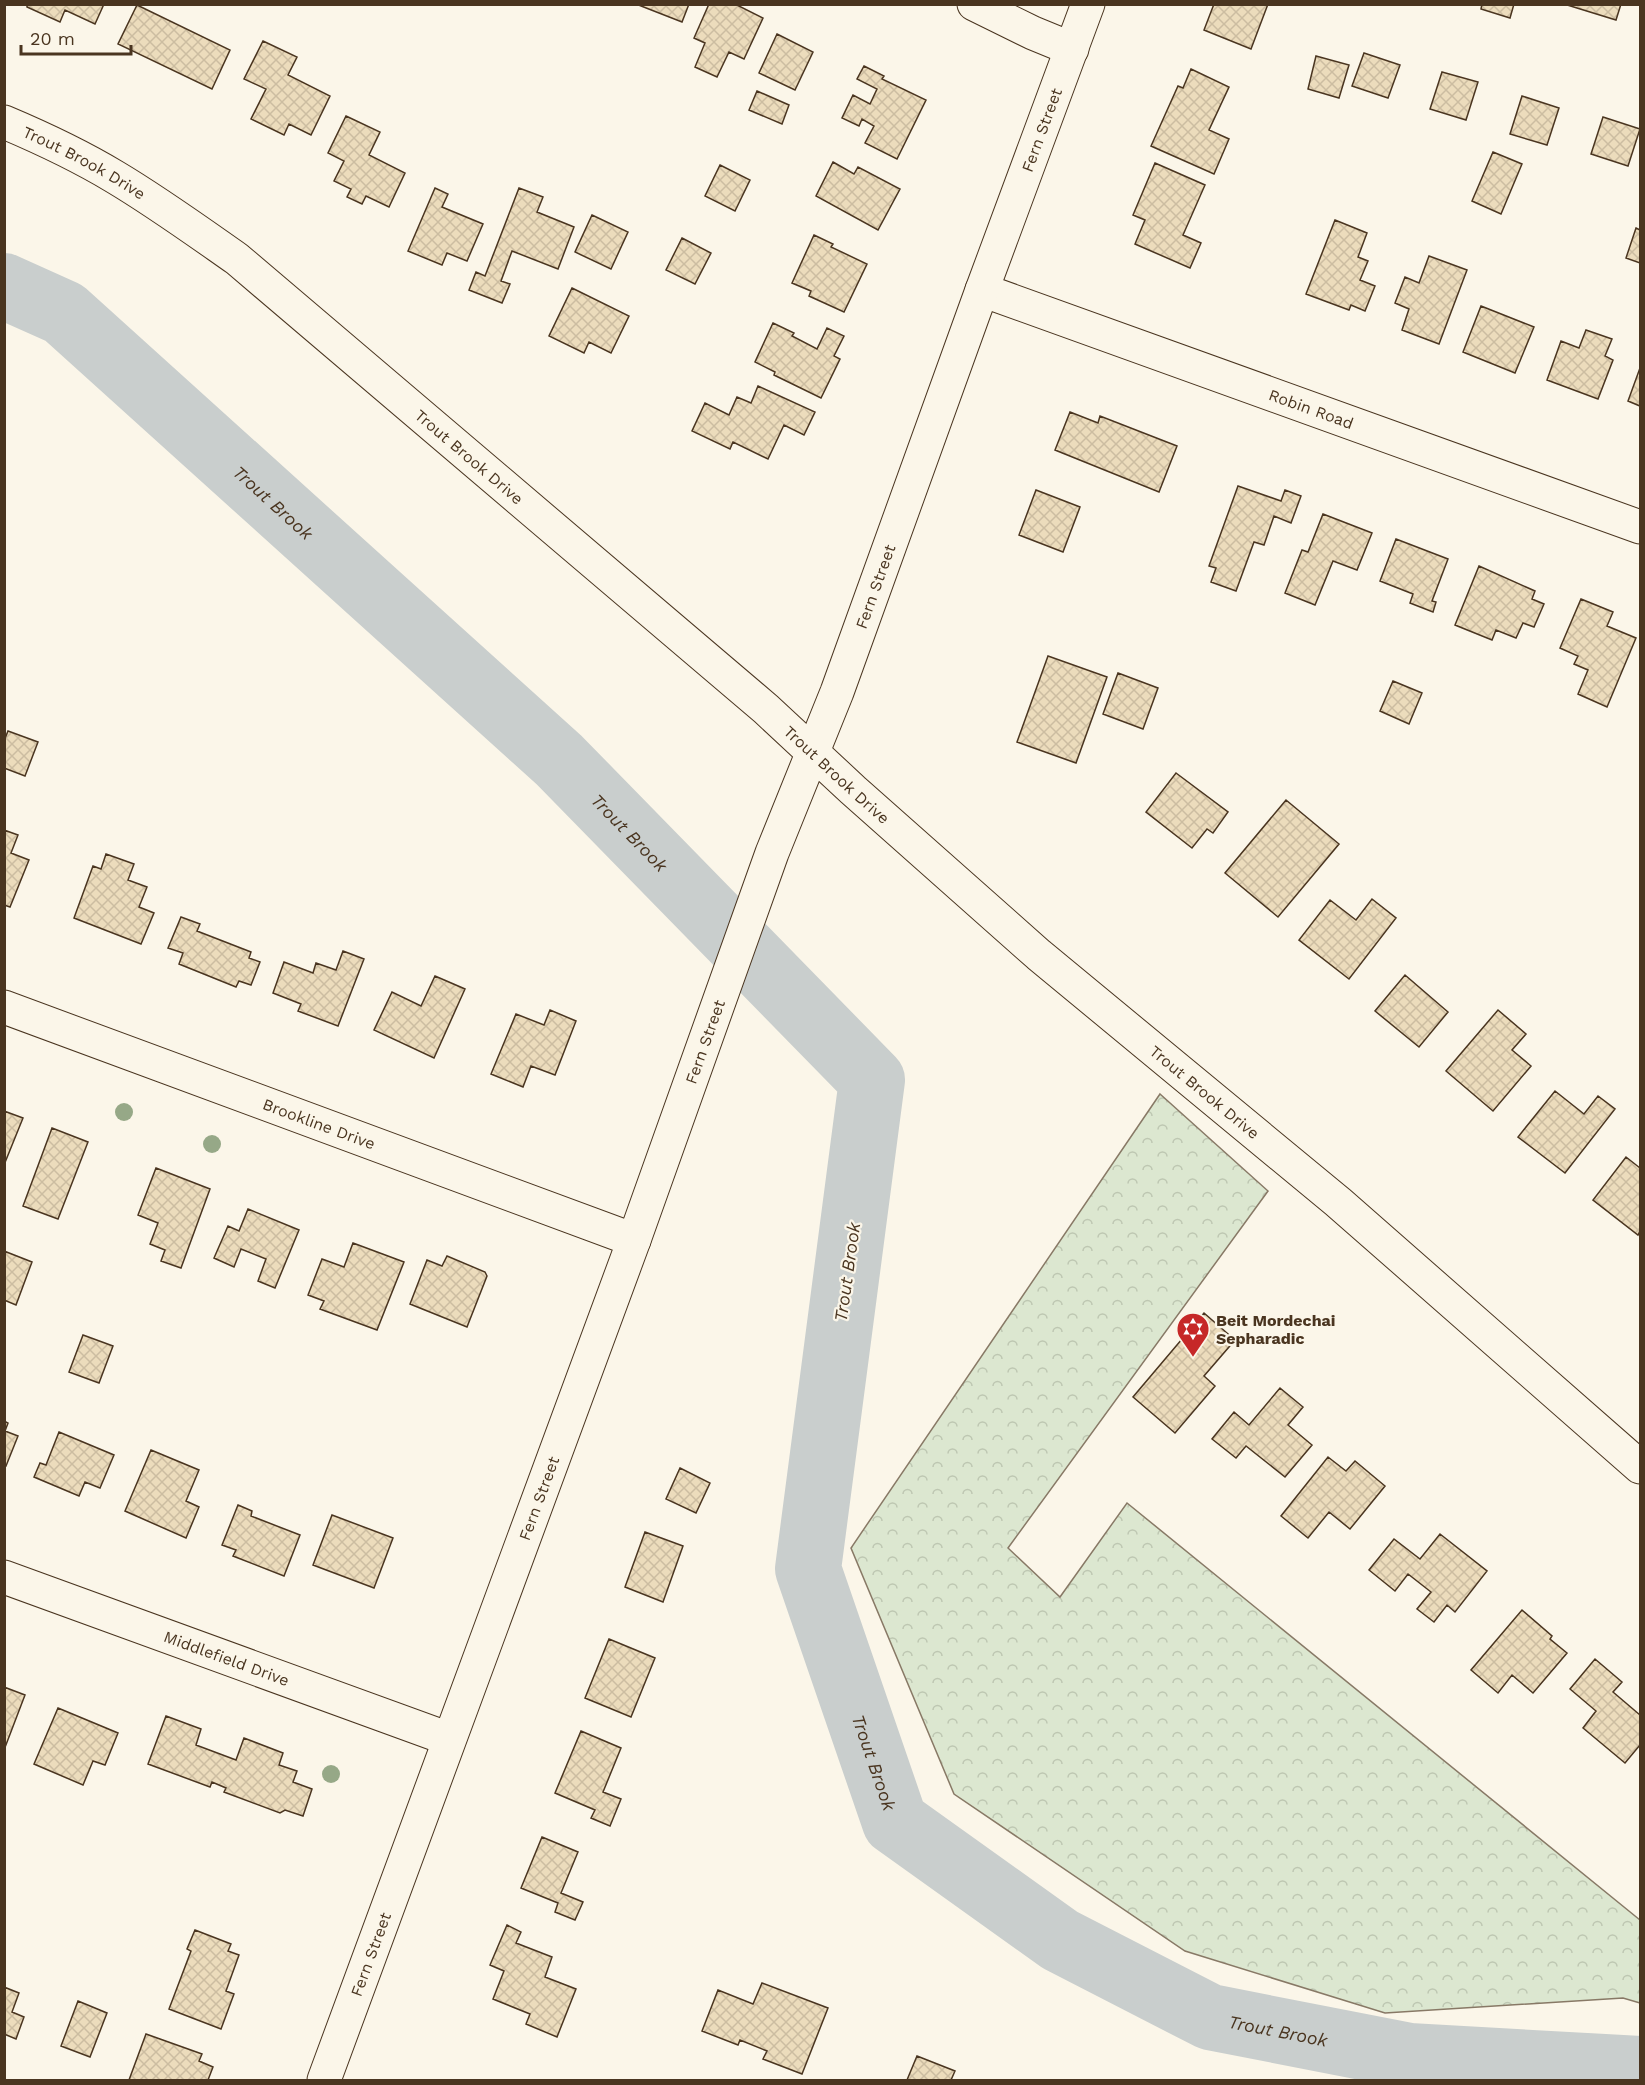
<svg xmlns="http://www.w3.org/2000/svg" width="1645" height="2085" font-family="'Work Sans',sans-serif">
  <defs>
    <pattern id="forest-crowns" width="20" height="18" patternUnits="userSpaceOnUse" patternTransform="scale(1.5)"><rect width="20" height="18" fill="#dce7d0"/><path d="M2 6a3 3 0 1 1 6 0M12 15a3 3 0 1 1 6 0" fill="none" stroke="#bec7b2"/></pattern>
    <pattern id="building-cross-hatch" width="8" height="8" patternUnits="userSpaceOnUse" patternTransform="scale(1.5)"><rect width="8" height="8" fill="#ecdcbc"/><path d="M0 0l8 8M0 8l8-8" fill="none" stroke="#ccbda1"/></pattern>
  </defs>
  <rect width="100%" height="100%" fill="#fbf6e9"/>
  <!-- forest -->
  <path fill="url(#forest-crowns)" stroke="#887966" stroke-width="1.5" d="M1160,1094L1268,1191L1008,1548L1060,1597L1127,1503L1640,1920V2003L1623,1998L1385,2013L1185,1951L954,1794L851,1548Z"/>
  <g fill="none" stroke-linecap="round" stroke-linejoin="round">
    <!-- river -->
    <path stroke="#c9cecd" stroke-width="66" id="s1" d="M4,286L64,313L559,760L872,1080L808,1569L895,1822L1060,1940L1210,2017L1409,2056L1640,2069"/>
  </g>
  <!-- building -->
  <path fill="url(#building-cross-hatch)" stroke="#4a3520" stroke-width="1.5" d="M27,4H104L95,24L65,10L60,22L27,7Z
    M636,4H689L682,22Z
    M709,4H735L763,18L744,59L729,52L717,77L695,67L705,43L694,38Z
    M1214,4H1268L1251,49L1204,30Z
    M1482,4H1514L1510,18L1481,9Z
    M1564,4H1621L1616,20Z
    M137,5L230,50L212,89L118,44Z
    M777,34L813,52L795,90L759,73Z
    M263,41L297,57L288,75L330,96L311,135L289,124L284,135L251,119L266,89L244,79Z
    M1364,53L1400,65L1388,98L1352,86Z
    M1316,56L1349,65L1339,98L1308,89Z
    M864,66L884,76L882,79L926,100L897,159L865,143L874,126L862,119L859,126L842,118L853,95L870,104L877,89L857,79Z
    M1191,69L1229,87L1209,130L1229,139L1214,174L1151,146L1178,86L1183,88Z
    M1442,72L1478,82L1466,120L1430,109Z
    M757,91L789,105L782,124L749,110Z
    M1522,96L1559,108L1547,145L1510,134Z
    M346,116L380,132L369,155L405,173L389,207L366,196L362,204L347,197L351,189L334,181L344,161L328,153Z
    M1603,117L1640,129L1628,166L1591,154Z
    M1493,152L1522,164L1501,214L1472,201Z
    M833,162L854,174L858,167L900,189L878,230L816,196Z
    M1155,163L1205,185L1183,235L1201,243L1190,268L1135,244L1145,220L1133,215Z
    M720,165L750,180L735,211L705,196Z
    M435,188L448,194L442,207L483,224L467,261L447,253L442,265L408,251Z
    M519,188L543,197L537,212L574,227L558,269L512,251L501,281L510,284L502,303L469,290L476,272L485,276Z
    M592,215L628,232L611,269L575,252Z
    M1335,220L1367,233L1358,257L1368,261L1360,280L1375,286L1365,311L1351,305L1349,310L1306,294Z
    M1636,228L1640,230V263L1626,258Z
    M814,235L833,244L831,247L867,264L844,312L809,296L811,291L792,283Z
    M682,238L711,253L695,284L666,270Z
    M1429,256L1467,270L1439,344L1402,330L1409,309L1395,303L1405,277L1419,283Z
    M572,288L629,316L611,353L589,342L584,353L549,336Z
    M1481,306L1534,327L1515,373L1463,352Z
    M773,323L794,333L792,336L817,349L827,328L844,336L834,356L840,359L821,398L774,375L775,372L755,362Z
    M1586,330L1612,339L1605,356L1613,360L1598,399L1547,380L1561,341L1579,348Z
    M1640,368V406L1628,401Z
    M758,386L815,412L804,435L784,425L768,459L733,442L730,449L692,431L705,403L729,415L737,397L751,403Z
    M1070,412L1098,423L1100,416L1177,446L1159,492L1055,450Z
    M1238,486L1281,501L1285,490L1301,496L1291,523L1274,516L1264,545L1254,542L1236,591L1211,582L1216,568L1209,566Z
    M1036,490L1080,507L1063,552L1019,535Z
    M1323,514L1372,533L1357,570L1333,561L1315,605L1285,593L1302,550L1308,552Z
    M1396,539L1448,559L1432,601L1436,602L1433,612L1410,603L1413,594L1380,581Z
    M1479,566L1535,591L1532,599L1544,604L1534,627L1523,623L1516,638L1496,630L1492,640L1455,625Z
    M1581,599L1613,612L1607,626L1636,638L1607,707L1578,694L1588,670L1574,664L1578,656L1560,648Z
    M1048,656L1107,677L1076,763L1017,742Z
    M1118,673L1158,688L1143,729L1103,714Z
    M1393,681L1422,693L1409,724L1380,711Z
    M8,731L38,742L25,776L4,768V741Z
    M1176,773L1228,812L1213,833L1207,829L1192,848L1146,812Z
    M1286,800L1339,844L1278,917L1225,873Z
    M4,830L18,835L11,853L29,860L10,907L4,905Z
    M106,854L134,864L128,880L147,887L139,907L154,913L141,944L74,918L93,866L101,869Z
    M1372,899L1396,918L1349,979L1299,940L1330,900L1356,920Z
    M181,917L200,924L197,931L251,952L249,958L260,962L251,985L239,981L236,987L179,964L183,953L168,948Z
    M343,951L364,959L338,1026L298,1011L301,1004L273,993L284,962L313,973L316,963L336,970Z
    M1405,975L1448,1012L1419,1047L1375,1011Z
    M435,976L465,989L434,1058L374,1030L392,992L421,1006Z
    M550,1010L576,1021L555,1075L531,1066L523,1087L491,1074L516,1014L544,1025Z
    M1498,1010L1526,1034L1512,1050L1531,1066L1493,1111L1446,1071Z
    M1555,1091L1584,1114L1598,1096L1615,1109L1565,1173L1518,1137Z
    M4,1111L23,1118L4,1165Z
    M52,1128L88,1142L58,1219L23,1206Z
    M1626,1157L1640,1168V1231L1638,1235L1593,1200Z
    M156,1168L210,1189L181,1268L161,1261L165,1250L150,1244L158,1223L138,1215Z
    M248,1209L299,1230L275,1288L258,1281L266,1259L241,1249L234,1267L214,1258L228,1226L239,1231Z
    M353,1243L404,1262L377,1330L320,1309L324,1301L308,1295L322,1259L344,1267Z
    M4,1251L32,1262L16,1305L4,1300Z
    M447,1256L485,1272L487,1276L467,1327L410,1304L427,1260L442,1266Z
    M1204,1313L1235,1340L1204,1376L1215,1386L1175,1433L1133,1397Z
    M83,1335L113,1346L99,1383L69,1372Z
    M1280,1388L1303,1407L1288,1425L1312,1445L1285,1477L1246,1446L1236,1458L1212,1439L1234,1412L1249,1425Z
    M4,1421L8,1423L5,1431L18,1436L6,1466L4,1465Z
    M59,1432L114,1455L100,1488L85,1482L79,1496L34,1477L40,1463L46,1465Z
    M151,1450L199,1470L186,1501L199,1507L186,1538L125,1511Z
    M1328,1457L1346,1471L1355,1461L1385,1486L1350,1529L1329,1512L1308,1538L1281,1516Z
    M680,1468L710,1483L696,1513L666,1499Z
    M238,1505L252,1511L251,1516L300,1535L284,1576L233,1556L236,1550L222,1545Z
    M332,1515L393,1538L374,1588L313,1565Z
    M645,1532L683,1546L663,1602L625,1587Z
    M1440,1534L1487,1571L1455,1612L1447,1605L1434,1622L1417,1609L1431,1592L1408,1574L1395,1591L1369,1570L1394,1539L1420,1559Z
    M1522,1610L1552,1636L1550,1639L1567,1653L1533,1693L1512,1675L1498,1693L1471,1670Z
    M609,1639L655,1658L631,1717L585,1698Z
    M1595,1659L1622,1682L1613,1692L1640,1715V1745L1625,1763L1583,1728L1596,1711L1570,1689Z
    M4,1687L25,1695L4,1750Z
    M58,1708L118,1733L105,1765L93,1761L83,1785L34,1764Z
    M166,1716L201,1729L196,1745L236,1760L244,1738L283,1753L279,1765L297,1771L293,1782L312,1789L303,1816L285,1810L280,1813L224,1792L226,1788L212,1782L210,1787L148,1764Z
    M581,1731L621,1748L603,1792L621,1799L610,1826L591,1818L595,1810L555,1793Z
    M542,1837L578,1852L561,1893L583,1902L575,1920L555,1912L558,1903L521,1888Z
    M507,1925L521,1932L516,1943L552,1957L545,1977L576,1989L557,2037L526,2024L530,2014L493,1999L504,1971L490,1965Z
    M195,1930L231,1944L228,1951L239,1955L226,1991L234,1994L221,2029L169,2009L191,1951L187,1949Z
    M762,1983L828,2008L802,2074L763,2059L767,2051L740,2040L738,2045L702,2031L718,1990L753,2004Z
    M4,1987L19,1993L12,2012L24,2017L16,2039L4,2034Z
    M78,2001L107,2013L90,2057L61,2046Z
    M146,2034L202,2054L199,2061L213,2067L208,2080H129Z
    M917,2056L955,2071L951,2080H907Z"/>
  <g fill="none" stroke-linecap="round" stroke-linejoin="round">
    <!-- minor casing -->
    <g stroke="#4a3520" stroke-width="35">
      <g id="minor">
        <path d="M974,4L1033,33L1072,49"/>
        <path id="s2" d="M982,290L1640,527"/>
        <path id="s3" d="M4,1007L634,1240"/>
        <path id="s4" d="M4,1577L449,1739"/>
      </g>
    </g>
    <!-- tertiary casing -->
    <g stroke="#4a3520" stroke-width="35">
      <g id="tertiary">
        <path id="s5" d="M324,2080L634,1240L772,853L837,692L982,290L1088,4"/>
      </g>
    </g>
    <!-- secondary casing -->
    <g stroke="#4a3520" stroke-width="35">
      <g id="secondary">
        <path id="s6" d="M4,122C42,138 80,156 115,177C157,202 197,231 237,259L766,709L853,790L1039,955L1338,1202L1640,1467"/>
      </g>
    </g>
    <!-- minor -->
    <use href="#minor" stroke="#fbf6e9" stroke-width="33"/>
    <!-- tertiary -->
    <use href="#tertiary" stroke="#fbf6e9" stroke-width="33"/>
    <!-- secondary -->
    <use href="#secondary" stroke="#fbf6e9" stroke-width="33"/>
  </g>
  <!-- trees -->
  <g fill="#96a887">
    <circle cx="124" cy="1112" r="9"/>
    <circle cx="212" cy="1144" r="9"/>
    <circle cx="331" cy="1774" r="9"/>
  </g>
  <!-- icons -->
  <defs>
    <g id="synagogue-pin" transform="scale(1.725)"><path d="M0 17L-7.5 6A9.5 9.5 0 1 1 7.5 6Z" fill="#c62828" stroke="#fbf6e9"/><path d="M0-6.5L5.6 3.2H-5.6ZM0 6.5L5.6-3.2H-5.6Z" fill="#fff"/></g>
  </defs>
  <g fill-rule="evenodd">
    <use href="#synagogue-pin" x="1193" y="1329"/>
  </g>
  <g text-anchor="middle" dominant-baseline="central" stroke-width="4.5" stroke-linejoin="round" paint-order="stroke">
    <!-- street labels -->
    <g font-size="16" fill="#4a3520" stroke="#fbf6e9">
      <text stroke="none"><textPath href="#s5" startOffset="2078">Fern Street</textPath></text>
      <text stroke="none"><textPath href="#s6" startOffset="90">Trout Brook Drive</textPath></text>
      <text stroke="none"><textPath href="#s2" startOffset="350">Robin Road</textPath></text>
      <text stroke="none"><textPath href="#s6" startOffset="576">Trout Brook Drive</textPath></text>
      <text stroke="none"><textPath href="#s5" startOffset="1592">Fern Street</textPath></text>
      <text stroke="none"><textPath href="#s6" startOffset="1062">Trout Brook Drive</textPath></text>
      <text stroke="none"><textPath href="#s5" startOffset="1106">Fern Street</textPath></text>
      <text stroke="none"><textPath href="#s6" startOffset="1548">Trout Brook Drive</textPath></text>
      <text stroke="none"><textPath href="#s3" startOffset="336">Brookline Drive</textPath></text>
      <text stroke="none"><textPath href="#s5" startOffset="620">Fern Street</textPath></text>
      <text stroke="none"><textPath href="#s4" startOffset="237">Middlefield Drive</textPath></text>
      <text stroke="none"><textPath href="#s5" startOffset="134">Fern Street</textPath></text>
    </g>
    <!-- poi labels -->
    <g font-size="16" font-weight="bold" fill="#4a3520" stroke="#fbf6e9" text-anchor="start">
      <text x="1216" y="1320">Beit Mordechai<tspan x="1216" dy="18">Sepharadic</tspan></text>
    </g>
    <!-- water labels -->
    <g font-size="18" font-style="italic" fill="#4a3520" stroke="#fbf6e9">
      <text stroke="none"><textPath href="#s1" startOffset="348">Trout Brook</textPath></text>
      <text stroke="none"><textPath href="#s1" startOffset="834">Trout Brook</textPath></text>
      <text transform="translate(847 1272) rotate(-82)">Trout Brook</text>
      <text stroke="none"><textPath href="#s1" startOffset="1878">Trout Brook</textPath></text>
      <text stroke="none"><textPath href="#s1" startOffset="2382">Trout Brook</textPath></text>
    </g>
  </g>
  <!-- border -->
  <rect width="1645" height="2085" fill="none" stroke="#4a3520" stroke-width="12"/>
  <!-- scale -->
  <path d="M21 45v9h110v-9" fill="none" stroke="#4a3520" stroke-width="3"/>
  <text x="30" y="45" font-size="18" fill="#4a3520" stroke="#fbf6e9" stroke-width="4.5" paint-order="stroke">20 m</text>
</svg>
